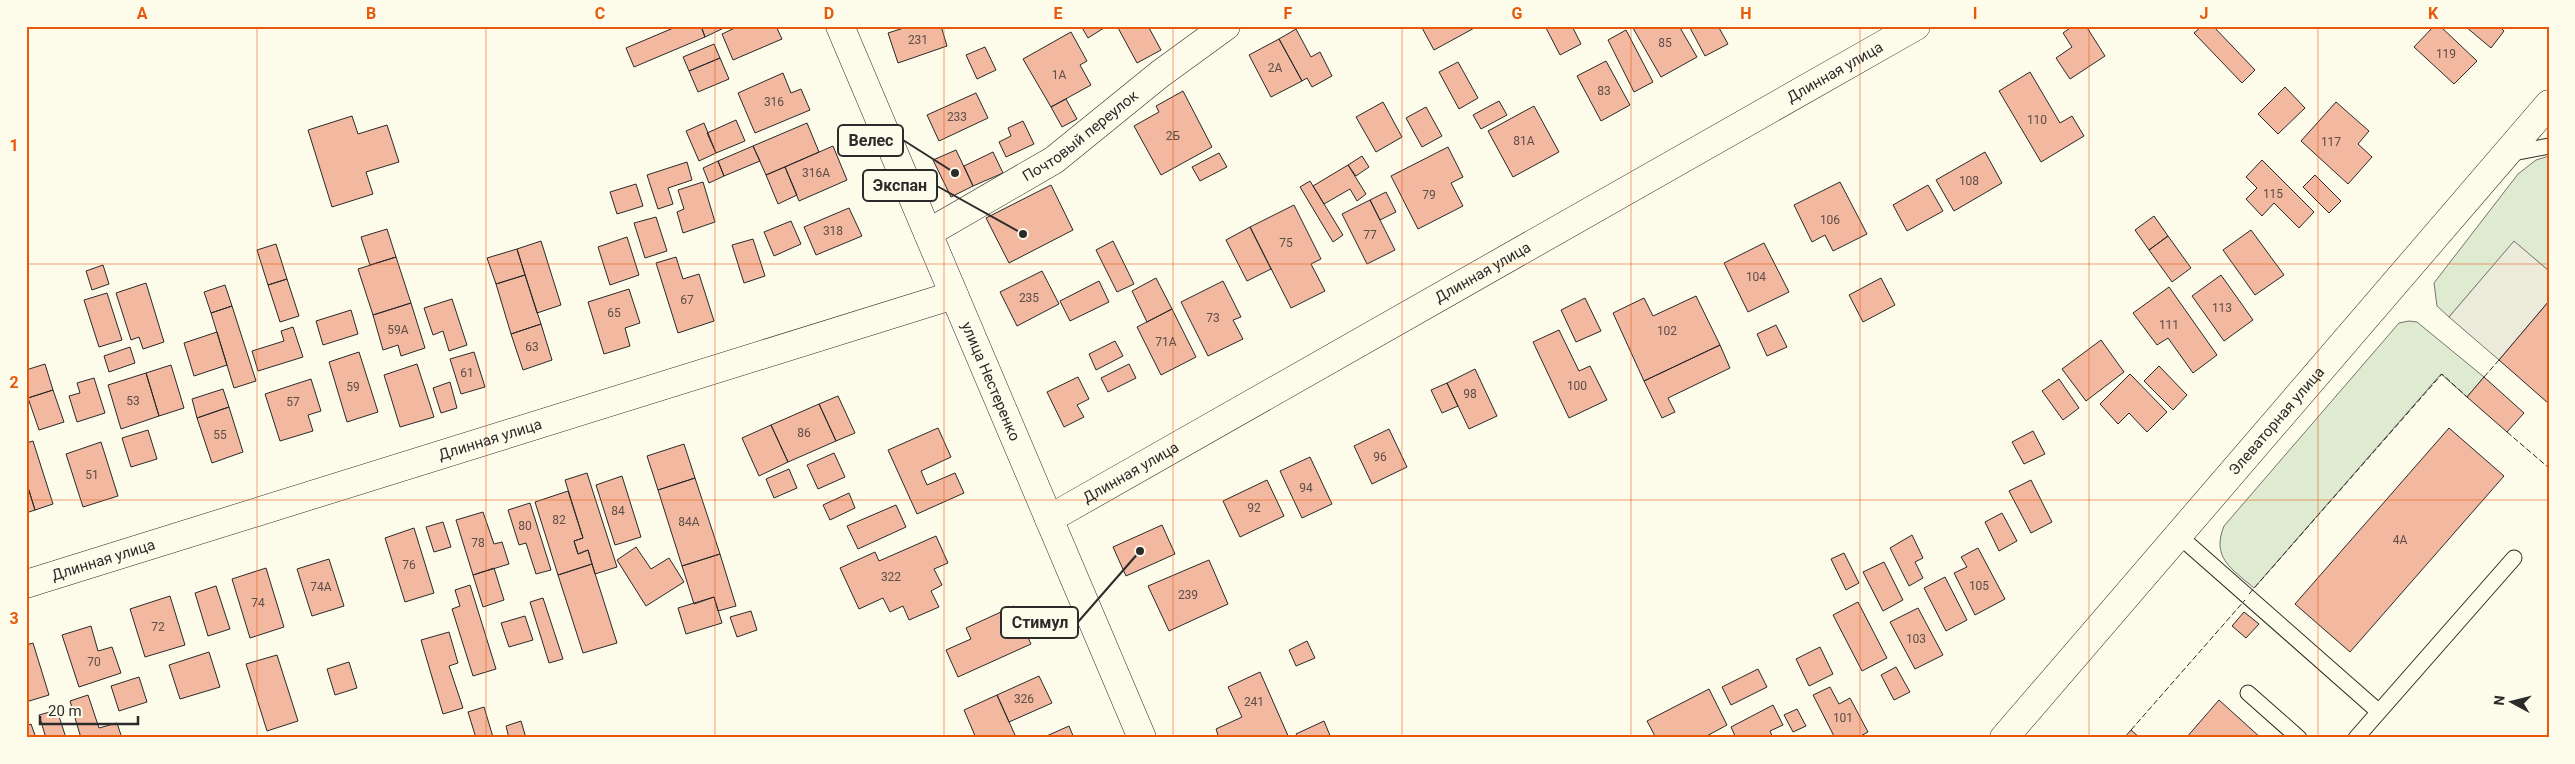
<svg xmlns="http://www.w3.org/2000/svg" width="2575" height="764" font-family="Roboto,sans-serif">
  <rect width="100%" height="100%" fill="#fdfbea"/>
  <!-- green -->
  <path fill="#deebd1" stroke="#74746e" d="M2549,156V271L2514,242L2449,317L2437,306L2434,283L2518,174L2536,160Z
    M2409,321L2417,322L2484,377L2467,397L2441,374L2254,588C2232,569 2211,558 2224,526L2399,323Z"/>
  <!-- parking -->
  <path fill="#eceadb" stroke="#74746e" d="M2514,241L2549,271V301L2499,360L2449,317Z"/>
  <!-- building -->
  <path fill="#f2b8a0" stroke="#2b2b2b" d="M678,26H701L705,37L634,67L626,48Z
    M701,26H728L705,37Z
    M739,26H776L782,39L733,60L722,34Z
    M910,26H941L947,46L898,63L888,33Z
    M1081,26H1107L1088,38Z
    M1117,26H1148L1161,50L1137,63Z
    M1421,26H1478L1434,50Z
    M1545,26H1572L1581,44L1560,55Z
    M1636,26H1679L1697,57L1661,77L1633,28Z
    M1689,26H1718L1728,44L1705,56Z
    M2073,26H2086L2105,56L2070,79L2056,58L2072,47L2063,33Z
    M2202,26H2213L2255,70L2242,83L2194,33Z
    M2434,26H2440L2477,61L2454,84L2414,47Z
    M2499,26L2504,31L2491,48L2466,27Z
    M1296,29L1311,57L1320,52L1332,76L1312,87L1307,78L1302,81L1279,39Z
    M1626,30L1653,82L1634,92L1608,40Z
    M1071,32L1087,61L1080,65L1091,85L1051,107L1023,59Z
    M1279,39L1302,81L1271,97L1249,55Z
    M714,44L720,58L689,71L683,57Z
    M985,47L996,70L977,79L966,55Z
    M720,58L729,79L698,92L689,71Z
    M1606,61L1630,105L1601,121L1577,76Z
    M1458,62L1478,98L1459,109L1439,72Z
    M2030,72L2060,123L2072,116L2084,136L2041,162L1999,91Z
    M783,73L791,93L801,89L810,110L755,133L738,93Z
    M2285,87L2305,108L2278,134L2258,114Z
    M1183,91L1212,147L1161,175L1134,126L1159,112L1156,106Z
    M976,93L988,118L939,141L927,115Z
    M1066,99L1077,119L1062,127L1051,107Z
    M1499,101L1507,115L1481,129L1473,115Z
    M1383,102L1402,137L1376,152L1356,117Z
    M2336,102L2369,131L2358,144L2372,157L2348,184L2301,141Z
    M1534,106L1559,152L1513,177L1488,131Z
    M1426,107L1442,136L1422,147L1406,118Z
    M352,116L358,134L387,125L399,162L366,172L373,194L332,207L308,130Z
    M736,120L745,141L716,153L707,133Z
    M1023,121L1034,144L1006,157L999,142L1011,136L1008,128Z
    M704,123L716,153L699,161L686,131Z
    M807,123L819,152L766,175L753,146Z
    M753,146L760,161L724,176L718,161Z
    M833,146L847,180L799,201L785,167Z
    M1448,147L1463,177L1451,183L1463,206L1418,229L1391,176Z
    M956,150L973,186L951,197L933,160Z
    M993,152L1003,173L973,186L964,166Z
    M1985,152L2002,183L1954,211L1936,180Z
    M1219,153L1227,167L1200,181L1192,167Z
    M1362,156L1369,167L1356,176L1348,165Z
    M2262,160L2314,212L2299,228L2274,203L2262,216L2246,199L2257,188L2246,177Z
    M718,161L724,176L709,183L703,168Z
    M687,162L692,180L668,188L673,204L658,209L647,175Z
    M1348,165L1366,194L1357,201L1350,189L1324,204L1313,186Z
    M785,167L797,195L778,204L766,175Z
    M2315,175L2341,201L2329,213L2303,187Z
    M1310,181L1343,235L1333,242L1300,187Z
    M703,182L715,222L683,233L677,212L684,209L678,190Z
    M1840,182L1867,234L1833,251L1825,235L1812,242L1794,205Z
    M636,184L643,206L617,214L610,192Z
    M1051,185L1073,230L1009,263L986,218Z
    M1928,185L1943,211L1907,231L1893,205Z
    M1386,192L1396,212L1380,220L1370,200Z
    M1370,200L1395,250L1367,264L1342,214Z
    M1294,205L1321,259L1311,264L1325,291L1291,308L1250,227Z
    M849,208L862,236L816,255L804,227Z
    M2154,216L2168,236L2149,250L2135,230Z
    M656,217L667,251L645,258L634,223Z
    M791,221L801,244L774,256L764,232Z
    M1250,227L1271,269L1247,281L1226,240Z
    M387,229L396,257L370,265L361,237Z
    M2251,230L2284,275L2255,295L2223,250Z
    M2168,236L2191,268L2172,282L2149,250Z
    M627,237L639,275L610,285L598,247Z
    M753,239L765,276L744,283L732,245Z
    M541,241L561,305L537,313L517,249Z
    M1113,241L1134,284L1117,292L1096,250Z
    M1764,243L1789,292L1748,312L1724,263Z
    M276,244L287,279L268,285L257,250Z
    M517,249L525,275L496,284L487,258Z
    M396,257L411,303L373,315L358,269Z
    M676,257L683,279L699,274L714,321L678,333L656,263Z
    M103,265L109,284L92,290L86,271Z
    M1042,271L1059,304L1017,326L1000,292Z
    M525,275L541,324L511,334L496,284Z
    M2221,275L2253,320L2224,341L2192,296Z
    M1156,278L1172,309L1147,322L1132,291Z
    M1881,278L1895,305L1863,322L1849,295Z
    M287,279L299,316L280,322L268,285Z
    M1099,281L1109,302L1070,321L1060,301Z
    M1223,281L1241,317L1233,320L1243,339L1208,356L1181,302Z
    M146,283L164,342L143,349L139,337L131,340L116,293Z
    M225,285L232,306L211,313L204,292Z
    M2169,287L2217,355L2193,373L2168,338L2157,345L2133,313Z
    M629,289L640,323L625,328L630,346L604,354L588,302Z
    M107,293L122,340L99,347L84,300Z
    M1696,296L1720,345L1644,381L1613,313L1644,298L1653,316Z
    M1585,298L1601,331L1576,342L1561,310Z
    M452,299L467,345L449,351L443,331L433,335L424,308Z
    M2549,301V403H2548L2499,360Z
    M411,303L425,348L401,356L398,345L383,350L373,315Z
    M232,306L256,381L234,388L211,313Z
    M1172,309L1196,357L1161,375L1137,327Z
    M351,310L358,334L323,345L316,321Z
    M541,324L552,360L523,370L511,334Z
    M1776,325L1787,347L1767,356L1757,334Z
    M293,327L303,357L258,371L252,351L284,341L281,331Z
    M1559,330L1579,371L1590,366L1607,400L1569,418L1533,342Z
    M217,332L227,365L194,376L184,343Z
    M2101,340L2124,372L2086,401L2062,369Z
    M1115,341L1123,356L1096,370L1089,354Z
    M1720,345L1730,368L1668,398L1675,412L1662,418L1644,381Z
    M130,347L135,363L109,372L104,356Z
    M359,352L378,412L347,422L329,362Z
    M474,352L485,387L461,394L450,359Z
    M45,364L53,390L28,398L26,370Z
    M417,364L434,417L400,427L384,375Z
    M1129,364L1136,378L1108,392L1101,378Z
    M171,365L184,408L159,416L146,373Z
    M2159,366L2187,395L2173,410L2144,381Z
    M1475,369L1497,416L1469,429L1447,383Z
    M146,373L159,416L121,429L108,385Z
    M2130,374L2167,412L2147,432L2129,413L2118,424L2100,404Z
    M1078,377L1089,399L1077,405L1084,417L1064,427L1047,392Z
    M2484,377L2524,413L2507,432L2467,397Z
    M94,378L105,413L77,422L69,396L80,393L77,383Z
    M311,379L321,411L308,415L313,431L280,441L265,394Z
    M2059,379L2079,408L2063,420L2042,391Z
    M450,382L457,408L441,413L433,388Z
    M1447,383L1458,406L1442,413L1431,390Z
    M223,389L229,407L197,418L192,399Z
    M53,390L64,422L39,430L28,398Z
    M838,396L855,433L836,441L819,404Z
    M819,404L836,441L788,462L771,425Z
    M229,407L243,452L212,463L197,418Z
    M771,425L788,462L759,476L742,438Z
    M938,428L951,457L921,471L927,485L955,473L964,493L917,514L888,450Z
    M2449,428L2504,476L2350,652L2295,604Z
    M1389,429L1407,467L1372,484L1354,446Z
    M148,430L157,459L131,467L122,438Z
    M2033,431L2045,454L2024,464L2012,442Z
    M33,441L53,504L35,510L26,481V443Z
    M101,442L118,496L83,507L66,454Z
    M684,444L695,478L658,490L647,456Z
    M834,453L845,477L818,489L807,465Z
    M1310,457L1332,504L1302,518L1280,471Z
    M789,469L797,488L774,498L766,479Z
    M587,473L617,567L595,574L588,550L578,554L574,541L583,538L565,480Z
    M622,476L641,537L615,545L596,485Z
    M695,478L720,554L682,566L658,490Z
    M1267,480L1284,516L1240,537L1223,501Z
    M2031,480L2052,522L2031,533L2009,491Z
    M26,481L35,510L26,513Z
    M568,491L583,538L574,541L578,554L588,550L592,564L558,575L535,502Z
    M849,493L855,508L830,520L823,505Z
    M530,503L551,570L536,574L526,543L519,545L508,510Z
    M896,505L906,527L858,549L847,526Z
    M483,512L494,544L502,542L509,564L473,575L456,520Z
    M2002,513L2017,541L1999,551L1985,522Z
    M443,522L451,547L434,552L426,527Z
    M1162,525L1175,554L1126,576L1113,547Z
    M414,528L434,593L405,602L385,538Z
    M1912,535L1923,558L1915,562L1923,578L1909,586L1890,548Z
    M936,536L948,563L934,569L942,585L931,591L939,607L909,620L903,606L890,612L883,598L859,609L840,568L875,552L879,561Z
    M636,547L651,569L669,558L684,582L646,606L617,560Z
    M1978,548L2005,599L1975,615L1954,573L1967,567L1961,557Z
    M1844,553L1859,583L1846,590L1831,559Z
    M720,554L736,606L718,611L714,597L694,604L682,566Z
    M329,559L344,606L312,616L297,569Z
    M1209,560L1228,604L1169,631L1148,586Z
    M1884,562L1903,600L1883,611L1863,572Z
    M592,564L617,643L583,653L558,575Z
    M266,568L284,627L250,638L232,579Z
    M494,568L504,600L483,607L473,575Z
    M1945,577L1967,620L1946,631L1924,588Z
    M470,585L496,669L473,676L452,609L460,606L455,590Z
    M216,586L230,629L208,636L195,593Z
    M170,596L185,645L145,657L130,609Z
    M714,597L722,623L686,634L678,608Z
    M543,598L563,659L549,663L530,602Z
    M1858,602L1887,658L1862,671L1833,615Z
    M1014,606L1031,644L958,677L946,650L971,639L966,628Z
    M1918,608L1943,655L1915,669L1890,622Z
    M751,611L757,630L737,637L730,617Z
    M2244,612L2259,624L2246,638L2232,626Z
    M525,616L533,640L509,647L501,623Z
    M91,626L98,651L112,647L121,673L79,687L62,635Z
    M449,632L458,663L449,666L463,708L443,714L421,640Z
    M1307,641L1315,658L1296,666L1289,650Z
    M33,643L49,695L26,702V645Z
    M1820,647L1833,674L1809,686L1796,659Z
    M209,652L220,687L180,699L169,665Z
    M277,655L298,721L267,731L246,664Z
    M349,662L357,688L335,695L327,669Z
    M1896,667L1910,692L1894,700L1881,675Z
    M1758,669L1767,687L1731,705L1722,687Z
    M1260,672L1289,738H1219L1216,729L1242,717L1228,687Z
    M1039,676L1052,703L1009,722L997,695Z
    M139,677L147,702L119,711L111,686Z
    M1830,687L1839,704L1850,698L1868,732L1857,738H1835L1813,695Z
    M1709,689L1727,725L1703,738H1656L1647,721Z
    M88,695L99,728L117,723L122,738H81L70,701Z
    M997,695L1015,735L1008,738H976L964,710Z
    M2219,700L2261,738H2186Z
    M1773,705L1783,725L1770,731L1773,738H1736L1731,727Z
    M484,707L493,737L476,738L468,712Z
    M1797,709L1806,726L1793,732L1784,715Z
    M57,710L66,738H46L39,715Z
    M521,721L526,738H509L506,726Z
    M1324,721L1331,738H1298L1296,734Z
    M31,724L36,738H26V726Z
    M1069,726L1074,738H1042Z
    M2131,730L2140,738H2124Z"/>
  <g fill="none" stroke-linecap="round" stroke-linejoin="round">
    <!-- service casing -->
    <g stroke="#2b2b2b" stroke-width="17">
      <path id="service" d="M2508,154L2549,146
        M2178,535L2379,712
        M2248,693L2299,738
        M2356,738L2514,558"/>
    </g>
    <!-- minor casing -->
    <g stroke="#2b2b2b" stroke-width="29">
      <g id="minor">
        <path id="s1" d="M928,233L1054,160L1160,74L1226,26"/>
        <path id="s2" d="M1049,519L1916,26"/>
        <path id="s3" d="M26,584L954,295"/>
      </g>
    </g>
    <!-- tertiary casing -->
    <g stroke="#2b2b2b" stroke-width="29">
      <g id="tertiary">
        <path id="s4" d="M840,26L1142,738"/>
        <path id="s5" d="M2004,738L2549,104"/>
      </g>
    </g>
    <!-- service -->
    <use href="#service" stroke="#fdfbea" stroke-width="15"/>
    <!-- minor -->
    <use href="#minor" stroke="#fdfbea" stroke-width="28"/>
    <!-- tertiary -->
    <use href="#tertiary" stroke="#fdfbea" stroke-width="28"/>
    <!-- fence -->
    <path stroke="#2b2b2b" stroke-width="1" stroke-dasharray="6 2.5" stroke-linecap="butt" d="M2484,377L2499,360
      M2507,432L2549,468
      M2249,594L2442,374L2467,397
      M2131,730L2245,600"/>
  </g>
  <!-- grid -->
  <path fill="none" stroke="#e8590c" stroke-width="1" stroke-opacity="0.55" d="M257,26V738M486,26V738M715,26V738M944,26V738M1173,26V738M1402,26V738M1631,26V738M1860,26V738M2089,26V738M2318,26V738M26,264H2549M26,500H2549"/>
  <g text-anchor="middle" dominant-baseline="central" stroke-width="4" stroke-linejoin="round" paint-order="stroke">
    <!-- number labels -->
    <g font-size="12" fill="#5d4e48">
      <text x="918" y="40">231</text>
      <text x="1665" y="43">85</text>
      <text x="2446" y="54">119</text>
      <text x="1275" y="68">2А</text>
      <text x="1059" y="75">1А</text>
      <text x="1604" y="91">83</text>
      <text x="774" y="102">316</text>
      <text x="957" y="117">233</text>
      <text x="2037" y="120">110</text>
      <text x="1173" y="136">2Б</text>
      <text x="1524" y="141">81А</text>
      <text x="2331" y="142">117</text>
      <text x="816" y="173">316А</text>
      <text x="1969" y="181">108</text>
      <text x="2273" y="194">115</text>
      <text x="1429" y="195">79</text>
      <text x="1830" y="220">106</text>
      <text x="833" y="231">318</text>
      <text x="1370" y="235">77</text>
      <text x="1286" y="243">75</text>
      <text x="1756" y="277">104</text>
      <text x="1029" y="298">235</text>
      <text x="687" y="300">67</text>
      <text x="2222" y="308">113</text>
      <text x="614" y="313">65</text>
      <text x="1213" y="318">73</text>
      <text x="2169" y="325">111</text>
      <text x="398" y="330">59А</text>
      <text x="1667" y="331">102</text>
      <text x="1166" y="342">71А</text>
      <text x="532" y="347">63</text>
      <text x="467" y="373">61</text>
      <text x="1577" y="386">100</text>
      <text x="353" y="387">59</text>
      <text x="1470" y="394">98</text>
      <text x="133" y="401">53</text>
      <text x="293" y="402">57</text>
      <text x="804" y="433">86</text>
      <text x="220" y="435">55</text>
      <text x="1380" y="457">96</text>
      <text x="92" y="475">51</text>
      <text x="1306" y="488">94</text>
      <text x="1254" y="508">92</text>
      <text x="618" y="511">84</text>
      <text x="559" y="520">82</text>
      <text x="689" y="522">84А</text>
      <text x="525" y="526">80</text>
      <text x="2400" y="540">4А</text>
      <text x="478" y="543">78</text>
      <text x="409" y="565">76</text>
      <text x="891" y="577">322</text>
      <text x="1979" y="586">105</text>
      <text x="321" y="587">74А</text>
      <text x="1188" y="595">239</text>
      <text x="258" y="603">74</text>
      <text x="158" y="627">72</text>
      <text x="1916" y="639">103</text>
      <text x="94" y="662">70</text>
      <text x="1024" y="699">326</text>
      <text x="1254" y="702">241</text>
      <text x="1843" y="718">101</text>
    </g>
    <!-- street labels -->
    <g font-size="15" fill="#2b2b2b" stroke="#fdfbea">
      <text stroke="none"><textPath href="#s2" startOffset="904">Длинная улица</textPath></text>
      <text stroke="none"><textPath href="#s1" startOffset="181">Почтовый переулок</textPath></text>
      <text stroke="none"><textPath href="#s2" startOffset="499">Длинная улица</textPath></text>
      <text stroke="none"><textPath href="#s4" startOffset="386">улица Нестеренко</textPath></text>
      <text stroke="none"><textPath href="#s5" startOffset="418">Элеваторная улица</textPath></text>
      <text stroke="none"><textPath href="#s3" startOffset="486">Длинная улица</textPath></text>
      <text stroke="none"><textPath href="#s2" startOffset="94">Длинная улица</textPath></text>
      <text stroke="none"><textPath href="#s3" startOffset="81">Длинная улица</textPath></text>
    </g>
  </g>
  <!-- callouts -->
  <path fill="none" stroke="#2b2b2b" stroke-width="2" d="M955 173L903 140M1023 234L937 186M1140 551L1078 622"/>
  <g fill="#2b2b2b" stroke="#fdfbea" stroke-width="2">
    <circle cx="955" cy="173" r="5"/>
    <circle cx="1023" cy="234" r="5"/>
    <circle cx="1140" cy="551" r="5"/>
  </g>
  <g fill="#fdfbea" stroke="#2b2b2b" stroke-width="2">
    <rect x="838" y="125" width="65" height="31" rx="5"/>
    <rect x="863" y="170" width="74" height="31" rx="5"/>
    <rect x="1001" y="607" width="77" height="31" rx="5"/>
  </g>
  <g font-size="16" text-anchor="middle" font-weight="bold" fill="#2b2b2b">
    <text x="871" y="146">Велес</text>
    <text x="900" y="191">Экспан</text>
    <text x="1040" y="628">Стимул</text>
  </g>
  <!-- border -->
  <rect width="2575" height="764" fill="none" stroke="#fdfbea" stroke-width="55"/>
  <!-- north arrow -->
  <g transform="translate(2512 702) rotate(277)" stroke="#fdfbea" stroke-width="4" paint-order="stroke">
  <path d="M0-4L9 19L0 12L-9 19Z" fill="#2b2b2b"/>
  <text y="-8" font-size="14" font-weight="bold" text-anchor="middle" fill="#2b2b2b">N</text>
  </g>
  <!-- scale -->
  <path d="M40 716v8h98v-8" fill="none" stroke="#2b2b2b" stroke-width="2.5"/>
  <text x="48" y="716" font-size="15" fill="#2b2b2b" stroke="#fdfbea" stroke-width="4" paint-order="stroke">20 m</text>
  <rect x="28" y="28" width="2520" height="708" fill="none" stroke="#e8590c" stroke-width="2"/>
  <g font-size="16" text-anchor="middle" font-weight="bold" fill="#e8590c">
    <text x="142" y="19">A</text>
    <text x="371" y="19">B</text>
    <text x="600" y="19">C</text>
    <text x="829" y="19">D</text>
    <text x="1058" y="19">E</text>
    <text x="1288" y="19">F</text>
    <text x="1517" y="19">G</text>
    <text x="1746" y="19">H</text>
    <text x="1975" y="19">I</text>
    <text x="2204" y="19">J</text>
    <text x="2433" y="19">K</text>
    <text x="14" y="151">1</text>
    <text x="14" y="388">2</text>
    <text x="14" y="624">3</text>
  </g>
</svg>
